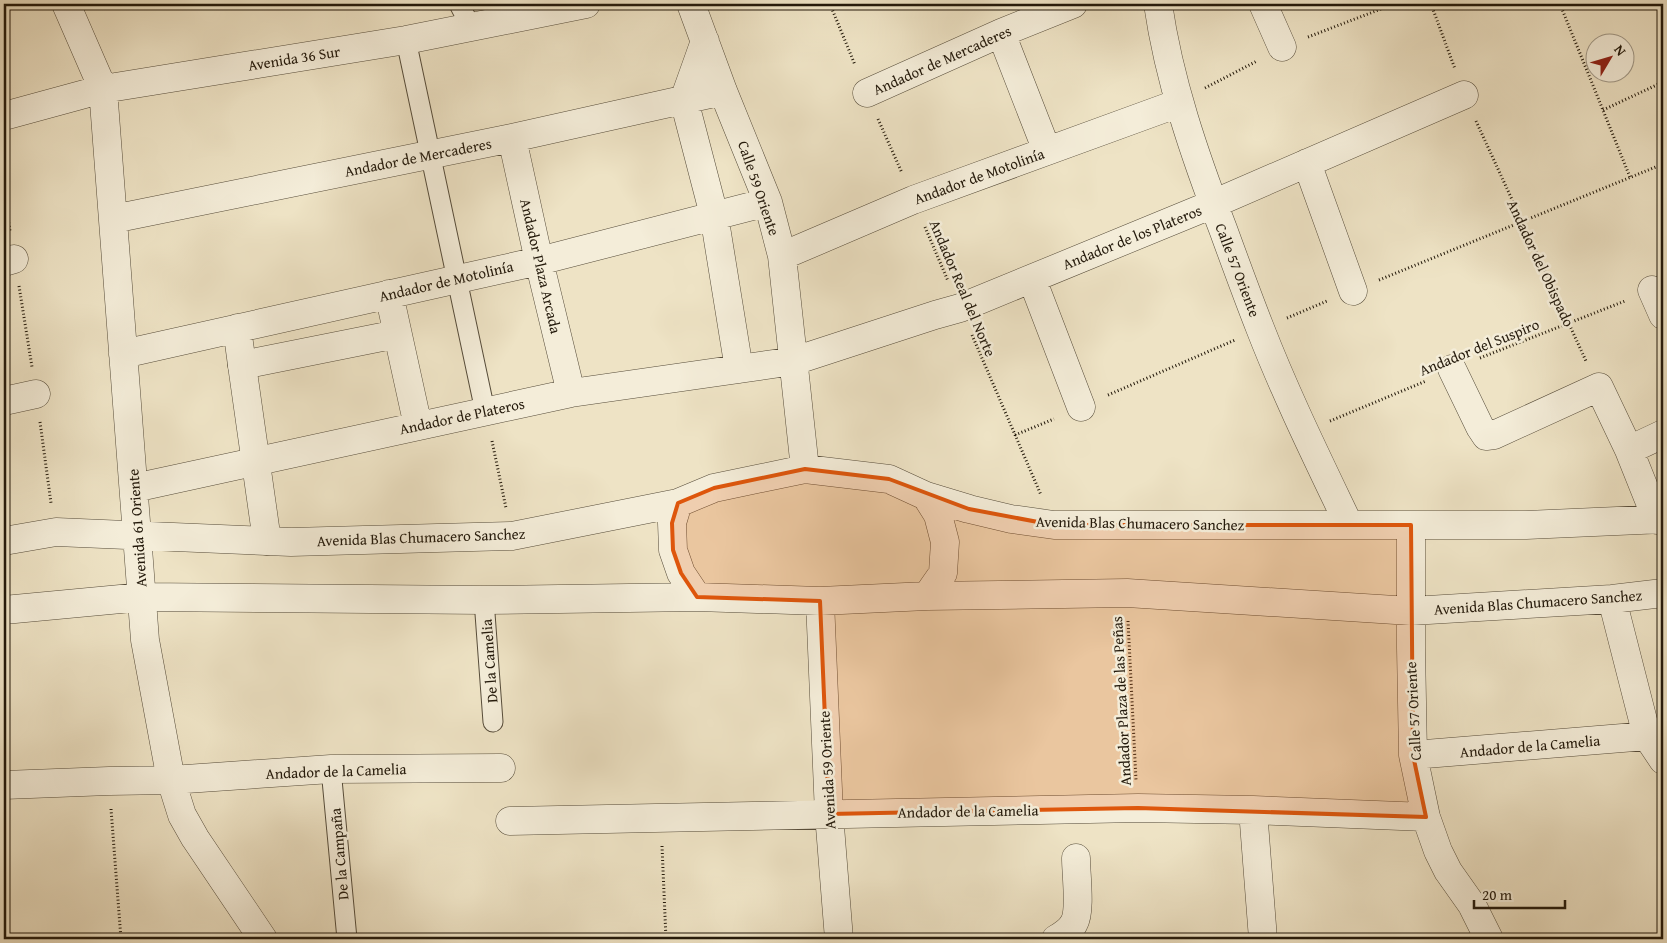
<svg xmlns="http://www.w3.org/2000/svg" width="1667" height="943" font-family="'Gentium Book Plus',serif">
  <rect width="100%" height="100%" fill="#eee3c5"/>
  <filter id="stains"><feTurbulence type="fractalNoise" baseFrequency=".004" numOctaves="4"/><feColorMatrix values="0 0 0 0 .2 0 0 0 0 .09 0 0 0 0 .02 0 0 0 .5 -.17"/></filter>
  <radialGradient id="worn" r=".72"><stop offset=".6" stop-color="#630" stop-opacity="0"/><stop offset="1" stop-color="#630" stop-opacity=".3"/></radialGradient>
  <g fill="none" stroke-linecap="round" stroke-linejoin="round">
    <!-- service casing -->
    <g stroke="#564c3a" stroke-width="21">
      <path id="service" d="M459,4L471,27
        M406,40L485,411
        M484,600L493,722
        M331,769L347,939"/>
    </g>
    <!-- pedestrian casing -->
    <g stroke="#564c3a" stroke-width="29">
      <path id="pedestrian" d="M242,365L267,541"/>
    </g>
    <!-- minor casing -->
    <g stroke="#564c3a" stroke-width="29">
      <path id="minor" d="M66,4L103,89L145,640L171,780L182,815L195,838L263,939
        M691,4L723,91L768,202L782,256L805,469
        M1158,4C1169,81 1195,156 1223,229C1235,262 1247,295 1260,328C1286,395 1318,460 1349,525
        M1263,4L1282,47
        M1001,33L1047,151
        M705,41L684,100L714,215L739,369
        M867,93L1001,33L1073,4
        M4,116L103,89L406,40L586,4
        M512,138L539,261L571,393
        M1307,163L1353,291
        M113,219L512,138L723,91
        M782,256L913,200L1179,103
        M4,262L14,259
        M1032,279L1081,407
        M1652,290L1663,315
        M389,294L418,426
        M237,328L242,365L397,334
        M123,354L539,261L768,202
        M1452,369L1480,427L1486,436L1494,435L1599,387L1629,450L1657,520
        M4,401L36,394
        M1629,450L1663,434
        M134,488L571,393L794,361L935,315L960,308L1213,204L1464,95
        M926,496L938,515L945,542L943,573L927,596
        M678,503L672,523L673,550L681,573L697,597
        M1411,525V648L1413,755L1426,817L1438,851L1448,871L1472,905L1489,939
        M4,541L56,532L291,542L512,536L678,503L714,488L805,469L889,479L926,496L969,509L1011,519L1054,525H1526L1663,519
        M1612,599L1647,736L1663,760
        M820,601L829,814L839,939
        M4,610L142,597L484,600L697,597L820,601L927,596L1127,593L1411,611L1612,599L1663,593
        M1413,755L1647,736
        M4,785L109,781L171,780L331,769L501,768
        M1253,810L1263,939
        M510,821L1138,808L1253,810L1426,817
        M1056,939C1063,935 1070,931 1074,923C1081,911 1076,874 1076,858"/>
    </g>
    <!-- path -->
    <path stroke="#23190b" stroke-width="3" stroke-dasharray="1 2.5" stroke-linecap="butt" d="M830,4L855,65
      M1431,4L1455,69
      M1560,4L1630,177
      M1308,37L1394,4
      M1205,88L1257,61
      M1603,110L1663,82
      M878,119L902,173
      M1476,121L1586,361
      M4,195L10,231
      M925,227L948,281
      M1379,280L1663,164
      M19,286L32,367
      M1287,318L1327,301
      M972,335L1041,495
      M1480,358L1625,301
      M1108,395L1235,340
      M1330,421L1426,381
      M40,422L51,503
      M1015,435L1054,419
      M492,441L506,508
      M1128,621L1136,780
      M111,809L121,939
      M662,846L666,939"/>
    <!-- service -->
    <use href="#service" stroke="#f4edd9" stroke-width="19"/>
    <!-- pedestrian -->
    <use href="#pedestrian" stroke="#f4edd9" stroke-width="28"/>
    <!-- minor -->
    <use href="#minor" stroke="#f4edd9" stroke-width="28"/>
  </g>
  <!-- marked area -->
  <path fill="#de560c" fill-opacity="0.2" stroke="#de560c" stroke-width="4" stroke-linejoin="round" d="M805,469L889,479L969,509L1054,525H1411L1413,755L1426,817L1138,808L829,814L820,601L697,597L681,573L673,550L672,523L678,503L714,488Z"/>
  <g text-anchor="middle" dominant-baseline="central" stroke-width="5" stroke-linejoin="round" paint-order="stroke">
    <!-- street labels -->
    <g font-size="15" fill="#23190b" stroke="#f4edd9">
      <text transform="translate(294 58) rotate(-9)">Avenida 36 Sur</text>
      <text transform="translate(942 60) rotate(-24)">Andador de Mercaderes</text>
      <text transform="translate(418 157) rotate(-11)">Andador de Mercaderes</text>
      <text transform="translate(979 176) rotate(-20)">Andador de Motolinía</text>
      <text transform="translate(759 188) rotate(71)">Calle 59 Oriente</text>
      <text transform="translate(1132 237) rotate(-22)">Andador de los Plateros</text>
      <text transform="translate(1541 263) rotate(65)">Andador del Obispado</text>
      <text transform="translate(541 266) rotate(77)">Andador Plaza Arcada</text>
      <text transform="translate(1238 270) rotate(69)">Calle 57 Oriente</text>
      <text transform="translate(446 281) rotate(-13)">Andador de Motolinía</text>
      <text transform="translate(963 288) rotate(67)">Andador Real del Norte</text>
      <text transform="translate(1479 347) rotate(-22)">Andador del Suspiro</text>
      <text transform="translate(462 416) rotate(-12)">Andador de Plateros</text>
      <text transform="translate(1140 523) rotate(1)">Avenida Blas Chumacero Sanchez</text>
      <text transform="translate(137 528) rotate(-94)">Avenida 61 Oriente</text>
      <text transform="translate(421 537) rotate(-2)">Avenida Blas Chumacero Sanchez</text>
      <text transform="translate(1538 602) rotate(-4)">Avenida Blas Chumacero Sanchez</text>
      <text transform="translate(489 661) rotate(-94)">De la Camelia</text>
      <text transform="translate(1121 701) rotate(-93)">Andador Plaza de las Peñas</text>
      <text transform="translate(1413 711) rotate(-93)">Calle 57 Oriente</text>
      <text transform="translate(1530 746) rotate(-5)">Andador de la Camelia</text>
      <text transform="translate(827 770) rotate(-93)">Avenida 59 Oriente</text>
      <text transform="translate(336 771) rotate(-2)">Andador de la Camelia</text>
      <text transform="translate(968 811) rotate(-1)">Andador de la Camelia</text>
      <text transform="translate(339 854) rotate(-95)">De la Campaña</text>
    </g>
  </g>
  <!-- margin -->
  <rect width="1667" height="943" fill="none" stroke="#eee3c5" stroke-width="20"/>
  <rect x="5" y="5" width="1657" height="933" fill="none" stroke="#23190b" stroke-width="2.5"/>
  <rect x="10" y="10" width="1647" height="923" fill="none" stroke="#23190b"/>
  <!-- north arrow -->
  <g transform="translate(1610 58) rotate(52)"><circle r="24" fill="#f4edd9" stroke="#a09887"/>
  <path d="M0-4L9 19L0 12L-9 19Z" fill="#8f2418"/>
  <text y="-8" font-size="14" font-weight="bold" text-anchor="middle" fill="#23190b">N</text>
  </g>
  <!-- scale -->
  <path d="M1474 900v8h91v-8" fill="none" stroke="#23190b" stroke-width="2.5"/>
  <text x="1482" y="900" font-size="15" fill="#23190b" stroke="#f4edd9" stroke-width="4" paint-order="stroke">20 m</text>
  <rect width="100%" height="100%" filter="url(#stains)"/>
  <rect width="100%" height="100%" fill="url(#worn)"/>
</svg>
